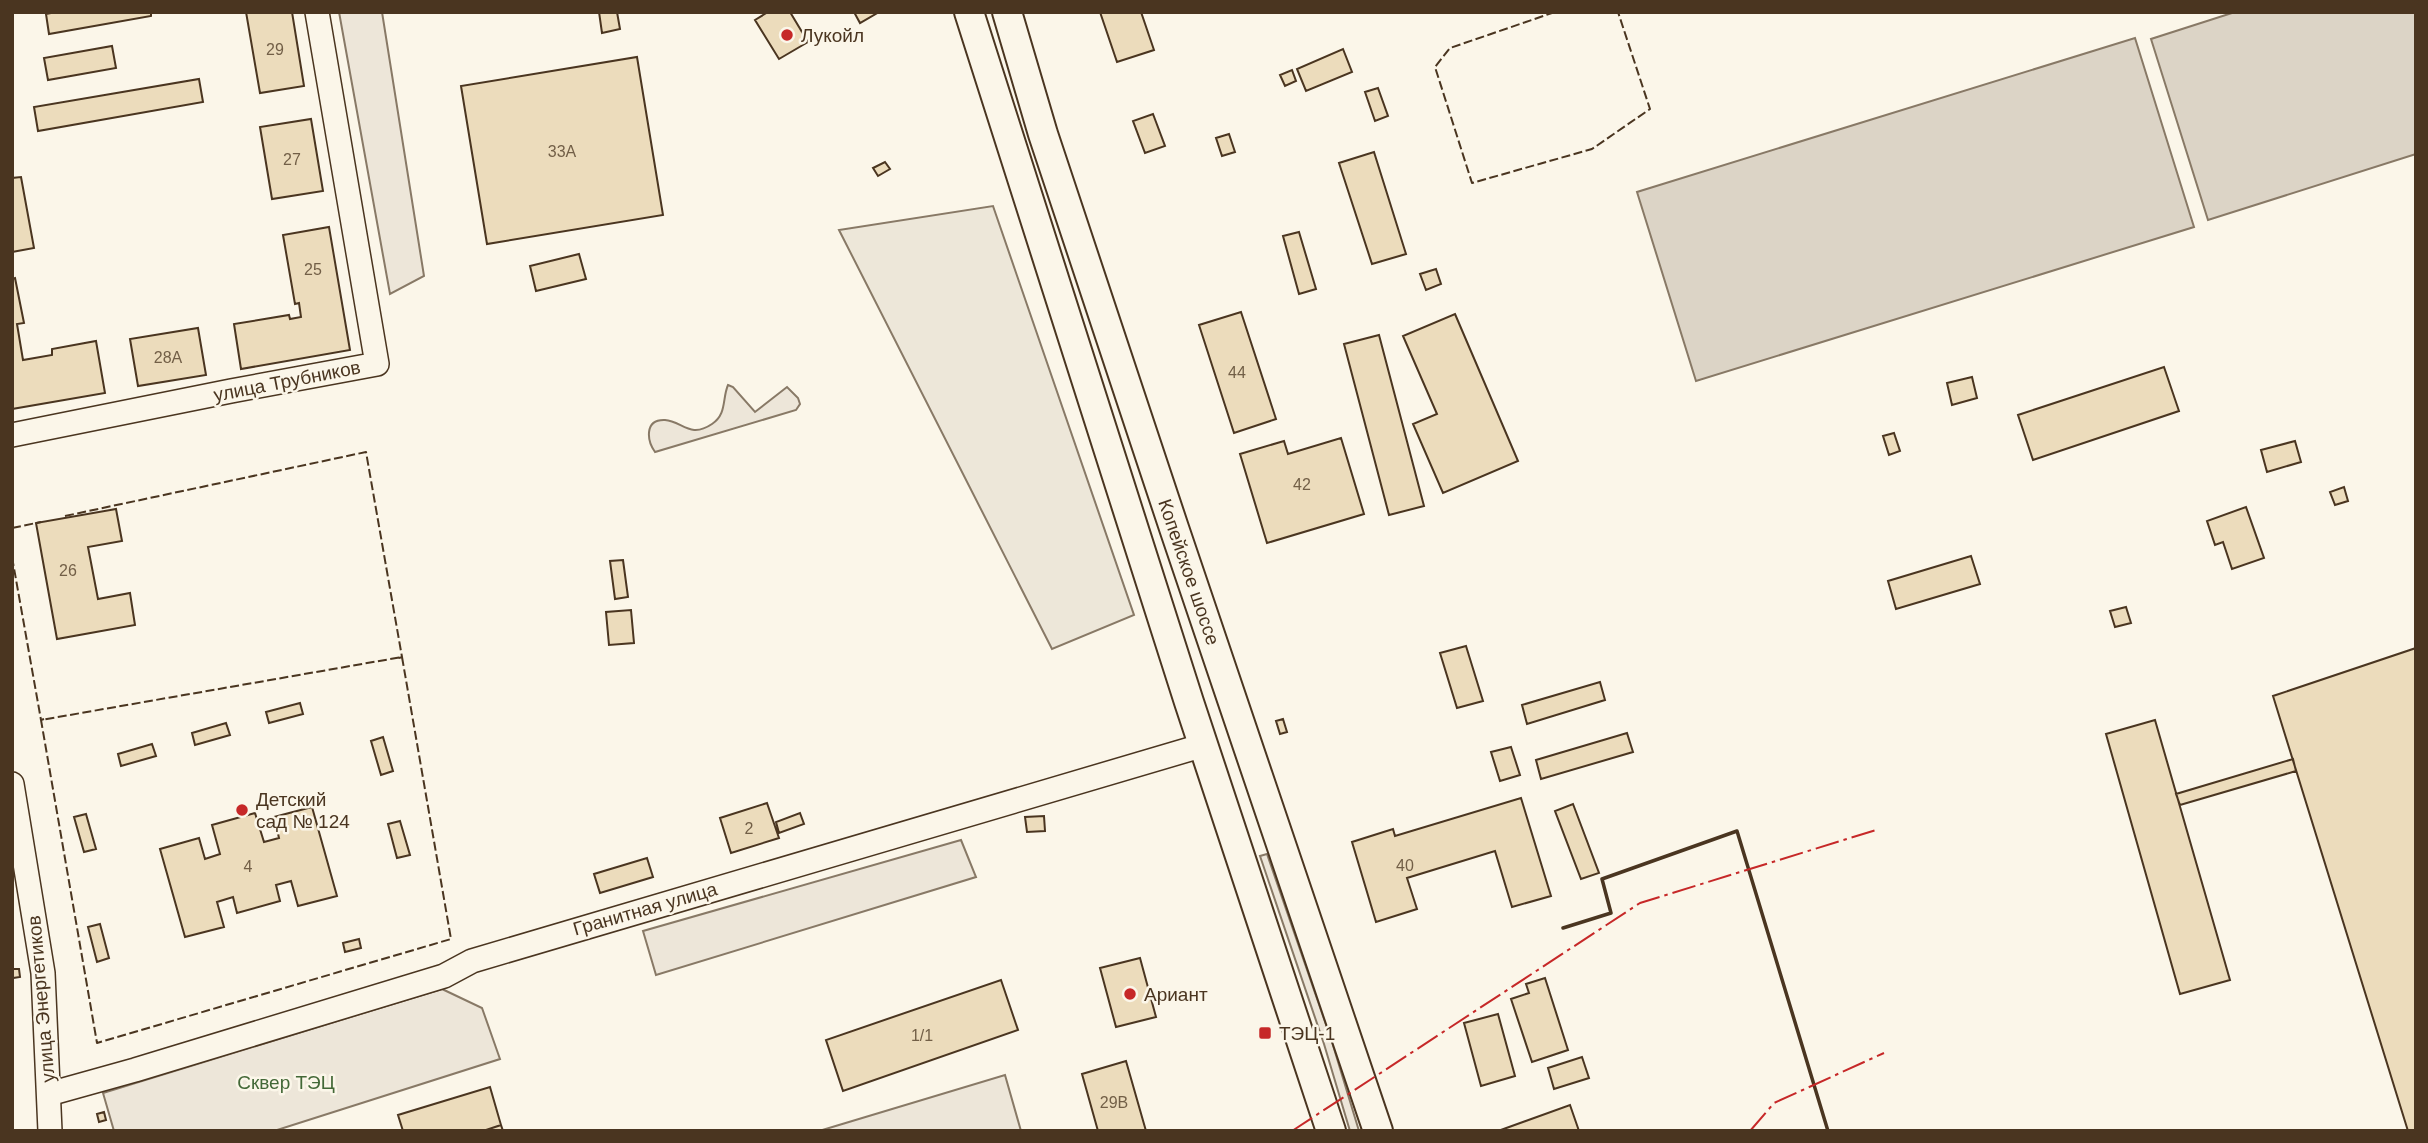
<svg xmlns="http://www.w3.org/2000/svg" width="2428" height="1143" font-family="Arial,sans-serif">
  <rect width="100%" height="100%" fill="#fbf6e9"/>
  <!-- green -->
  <path fill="#ede6d9" stroke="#887966" stroke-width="2" d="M339,12H382L424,276L390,294Z
    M728,385L733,387L755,412L787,387L798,398L800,404L796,410L655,452C647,441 644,419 665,420C682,421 690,439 712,424C727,414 722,399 728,385Z
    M961,840L976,877L656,975L643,931Z
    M1267,854L1332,1042L1359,1131H1350L1324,1044L1260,856Z
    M442,989L482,1008L500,1059L274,1131H114L103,1093Z
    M1005,1075L1021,1131H819Z"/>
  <!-- parking -->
  <path fill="#ede7d9" stroke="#887966" stroke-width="2" d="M993,206L1134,615L1052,649L839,230Z"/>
  <!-- water -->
  <path fill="#dcd4c6" stroke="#887966" stroke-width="2" d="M2235,12H2416V154L2208,220L2151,39Z
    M2135,38L2194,227L1696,381L1637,192Z"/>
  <!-- building -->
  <path fill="#ecdcbc" stroke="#4a3520" stroke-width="2" d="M56,12H151V16L49,34L46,14Z
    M246,12H292L304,86L260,93Z
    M599,12H617L620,29L602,33Z
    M768,12H790L808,42L779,59L755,20Z
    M854,12H879L860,23Z
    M1100,12H1141L1154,50L1117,62Z
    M112,46L116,68L48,80L44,58Z
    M1343,49L1352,72L1306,91L1297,69Z
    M637,57L663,215L487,244L461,86Z
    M1292,70L1296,81L1285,86L1280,75Z
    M199,79L203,102L38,131L34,107Z
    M1378,88L1388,116L1375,121L1365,92Z
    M1153,114L1165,146L1145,153L1133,121Z
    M311,119L323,191L272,199L260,127Z
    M1229,134L1235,152L1222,156L1216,138Z
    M1374,152L1406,254L1372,264L1339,163Z
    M885,162L890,169L878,176L873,168Z
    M21,177L34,248L12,252V178Z
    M329,227L350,350L241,369L234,324L289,315L290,319L301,317L299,303L295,304L283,235Z
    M1299,232L1316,289L1299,294L1283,236Z
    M579,254L586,279L536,291L530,266Z
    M1436,269L1441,284L1426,290L1420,274Z
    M15,278L24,323L17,324L23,360L52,355V349L96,341L105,393L12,409V279Z
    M1241,312L1276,419L1234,433L1199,325Z
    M1455,314L1518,461L1443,493L1413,424L1437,414L1403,336Z
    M198,328L206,375L138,386L130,339Z
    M1379,335L1424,506L1389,515L1344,344Z
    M2164,367L2179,411L2033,460L2018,415Z
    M1972,377L1977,398L1952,405L1947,383Z
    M1894,433L1900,451L1889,455L1883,436Z
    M1341,438L1364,514L1267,543L1240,454L1284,441L1288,454Z
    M2295,441L2301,462L2267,472L2261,450Z
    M2344,487L2348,501L2335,505L2330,492Z
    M2246,507L2264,558L2232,569L2223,542L2215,545L2207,521Z
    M116,509L122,541L88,547L98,599L130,593L135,625L57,639L36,523Z
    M1971,556L1980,584L1896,609L1888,581Z
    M623,560L628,597L615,599L610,561Z
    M2126,607L2131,623L2115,627L2110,611Z
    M631,610L634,643L609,645L606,612Z
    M1466,646L1483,701L1457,708L1440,653Z
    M2416,648V1131H2408L2273,696Z
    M1600,682L1605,700L1527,724L1522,705Z
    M300,703L303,714L269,723L266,712Z
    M1283,719L1287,732L1280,734L1276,721Z
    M2155,720L2230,980L2180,994L2106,734Z
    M226,723L230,735L195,745L192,733Z
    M1627,733L1633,752L1541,779L1536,760Z
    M383,737L393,771L381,775L371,741Z
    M152,744L156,756L121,766L118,754Z
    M1511,747L1520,775L1500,781L1491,752Z
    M2293,759L2296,771L2180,805L2176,794Z
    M1521,798L1551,896L1512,907L1495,851L1407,878L1417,909L1376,922L1352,842L1393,829L1395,836Z
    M767,803L779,838L731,853L720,818Z
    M1573,804L1599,873L1581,879L1555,811Z
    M312,807L337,896L298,906L291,881L276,885L280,901L237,913L233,897L217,902L224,927L185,937L160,849L199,838L205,859L220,854L212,825L255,813L264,842L279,838L274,817Z
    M800,813L804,824L779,833L776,822Z
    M86,814L96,849L84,852L74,817Z
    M1044,816L1045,831L1027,832L1025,817Z
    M400,821L410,855L397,858L388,824Z
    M647,858L653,877L600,893L594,874Z
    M100,924L109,958L97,962L88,927Z
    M359,939L361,948L345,952L343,943Z
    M1140,958L1156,1017L1116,1027L1100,968Z
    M12,969H19L20,977L13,978Z
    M1545,978L1568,1050L1532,1062L1511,999L1529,993L1526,984Z
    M1001,980L1018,1030L843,1091L826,1040Z
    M1498,1014L1515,1076L1481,1086L1464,1023Z
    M1582,1057L1589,1078L1554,1089L1548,1068Z
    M1126,1061L1146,1131H1098L1082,1074Z
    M490,1087L501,1125L483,1131H403L398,1115Z
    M1570,1105L1579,1131H1498Z
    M104,1112L106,1120L99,1122L97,1114Z
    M501,1125L503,1131H483Z"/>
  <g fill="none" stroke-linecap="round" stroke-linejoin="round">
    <!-- minor casing -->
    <g stroke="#4a3520" stroke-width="26">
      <path id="minor" d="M12,435L231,391L377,364L317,12
        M12,784L43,973L50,1131
        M49,1094L135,1070L444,976L472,961L1204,745"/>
    </g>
    <!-- major casing -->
    <g stroke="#4a3520" stroke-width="32">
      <path id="major" d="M969,12L1189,702L1331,1131
        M1007,12L1043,134L1174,528L1378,1131"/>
    </g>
    <!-- minor -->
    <use href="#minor" stroke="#fbf6e9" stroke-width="23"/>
    <!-- major -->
    <use href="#major" stroke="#fbf6e9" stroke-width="28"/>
    <!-- fence -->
    <path stroke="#4a3520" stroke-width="2" stroke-dasharray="9 3.5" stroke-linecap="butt" d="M1555,12L1450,48L1435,67L1472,183L1592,149L1650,109L1618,12
      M65,516L366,452L402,657L399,658
      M12,528L41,522
      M12,557L41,720L44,719
      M402,657L451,939L97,1043L41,720Z"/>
    <!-- wall -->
    <path stroke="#4a3520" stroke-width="3.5" d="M1563,928L1611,913L1602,879L1737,831L1828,1131"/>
    <!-- power -->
    <path stroke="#c62828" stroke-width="2" stroke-dasharray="24 5 3.5 5" stroke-linecap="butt" d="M1292,1131L1640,903L1876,830
      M1750,1131L1774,1103L1884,1053
      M1920,1131L1921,1130"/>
  </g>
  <!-- markers -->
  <g fill="#c62828" stroke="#fbf6e9" stroke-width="2.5">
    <circle cx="787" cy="35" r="7"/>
    <circle cx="242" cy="810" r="7"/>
    <circle cx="1130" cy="994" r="7"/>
    <rect x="1258" y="1026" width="14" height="14" rx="3.5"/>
  </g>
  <g text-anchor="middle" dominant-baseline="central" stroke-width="5" stroke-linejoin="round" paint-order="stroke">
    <!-- number labels -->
    <g font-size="16" fill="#725f47">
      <text x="275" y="49">29</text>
      <text x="562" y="151">33А</text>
      <text x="292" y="159">27</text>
      <text x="313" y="269">25</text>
      <text x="168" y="357">28А</text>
      <text x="1237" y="372">44</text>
      <text x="1302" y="484">42</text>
      <text x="68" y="570">26</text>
      <text x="749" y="828">2</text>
      <text x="1405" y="865">40</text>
      <text x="248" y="866">4</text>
      <text x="922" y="1035">1/1</text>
      <text x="1114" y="1102">29В</text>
    </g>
    <!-- poi labels -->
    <g font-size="19" fill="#4a3520" stroke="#fbf6e9" text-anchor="start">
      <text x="801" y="35">Лукойл</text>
      <text x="256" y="799">Детский<tspan x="256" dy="22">сад № 124</tspan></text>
      <text x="1144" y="994">Ариант</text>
      <text x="1279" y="1033">ТЭЦ-1</text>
    </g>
    <!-- street labels -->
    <g font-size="19" fill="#4a3520" stroke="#fbf6e9">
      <text transform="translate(287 381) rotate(-11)">улица Трубников</text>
      <text transform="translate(1189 572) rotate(71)">Копейское шоссе</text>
      <text transform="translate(645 909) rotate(-16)">Гранитная улица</text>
      <text transform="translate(41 999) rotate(-95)">улица Энергетиков</text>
    </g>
    <!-- park labels -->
    <g font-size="19" fill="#436837" stroke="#fbf6e9">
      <text x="286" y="1082">Сквер ТЭЦ</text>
    </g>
  </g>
  <!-- border -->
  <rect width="2428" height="1143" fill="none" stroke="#4a3520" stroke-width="28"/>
</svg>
